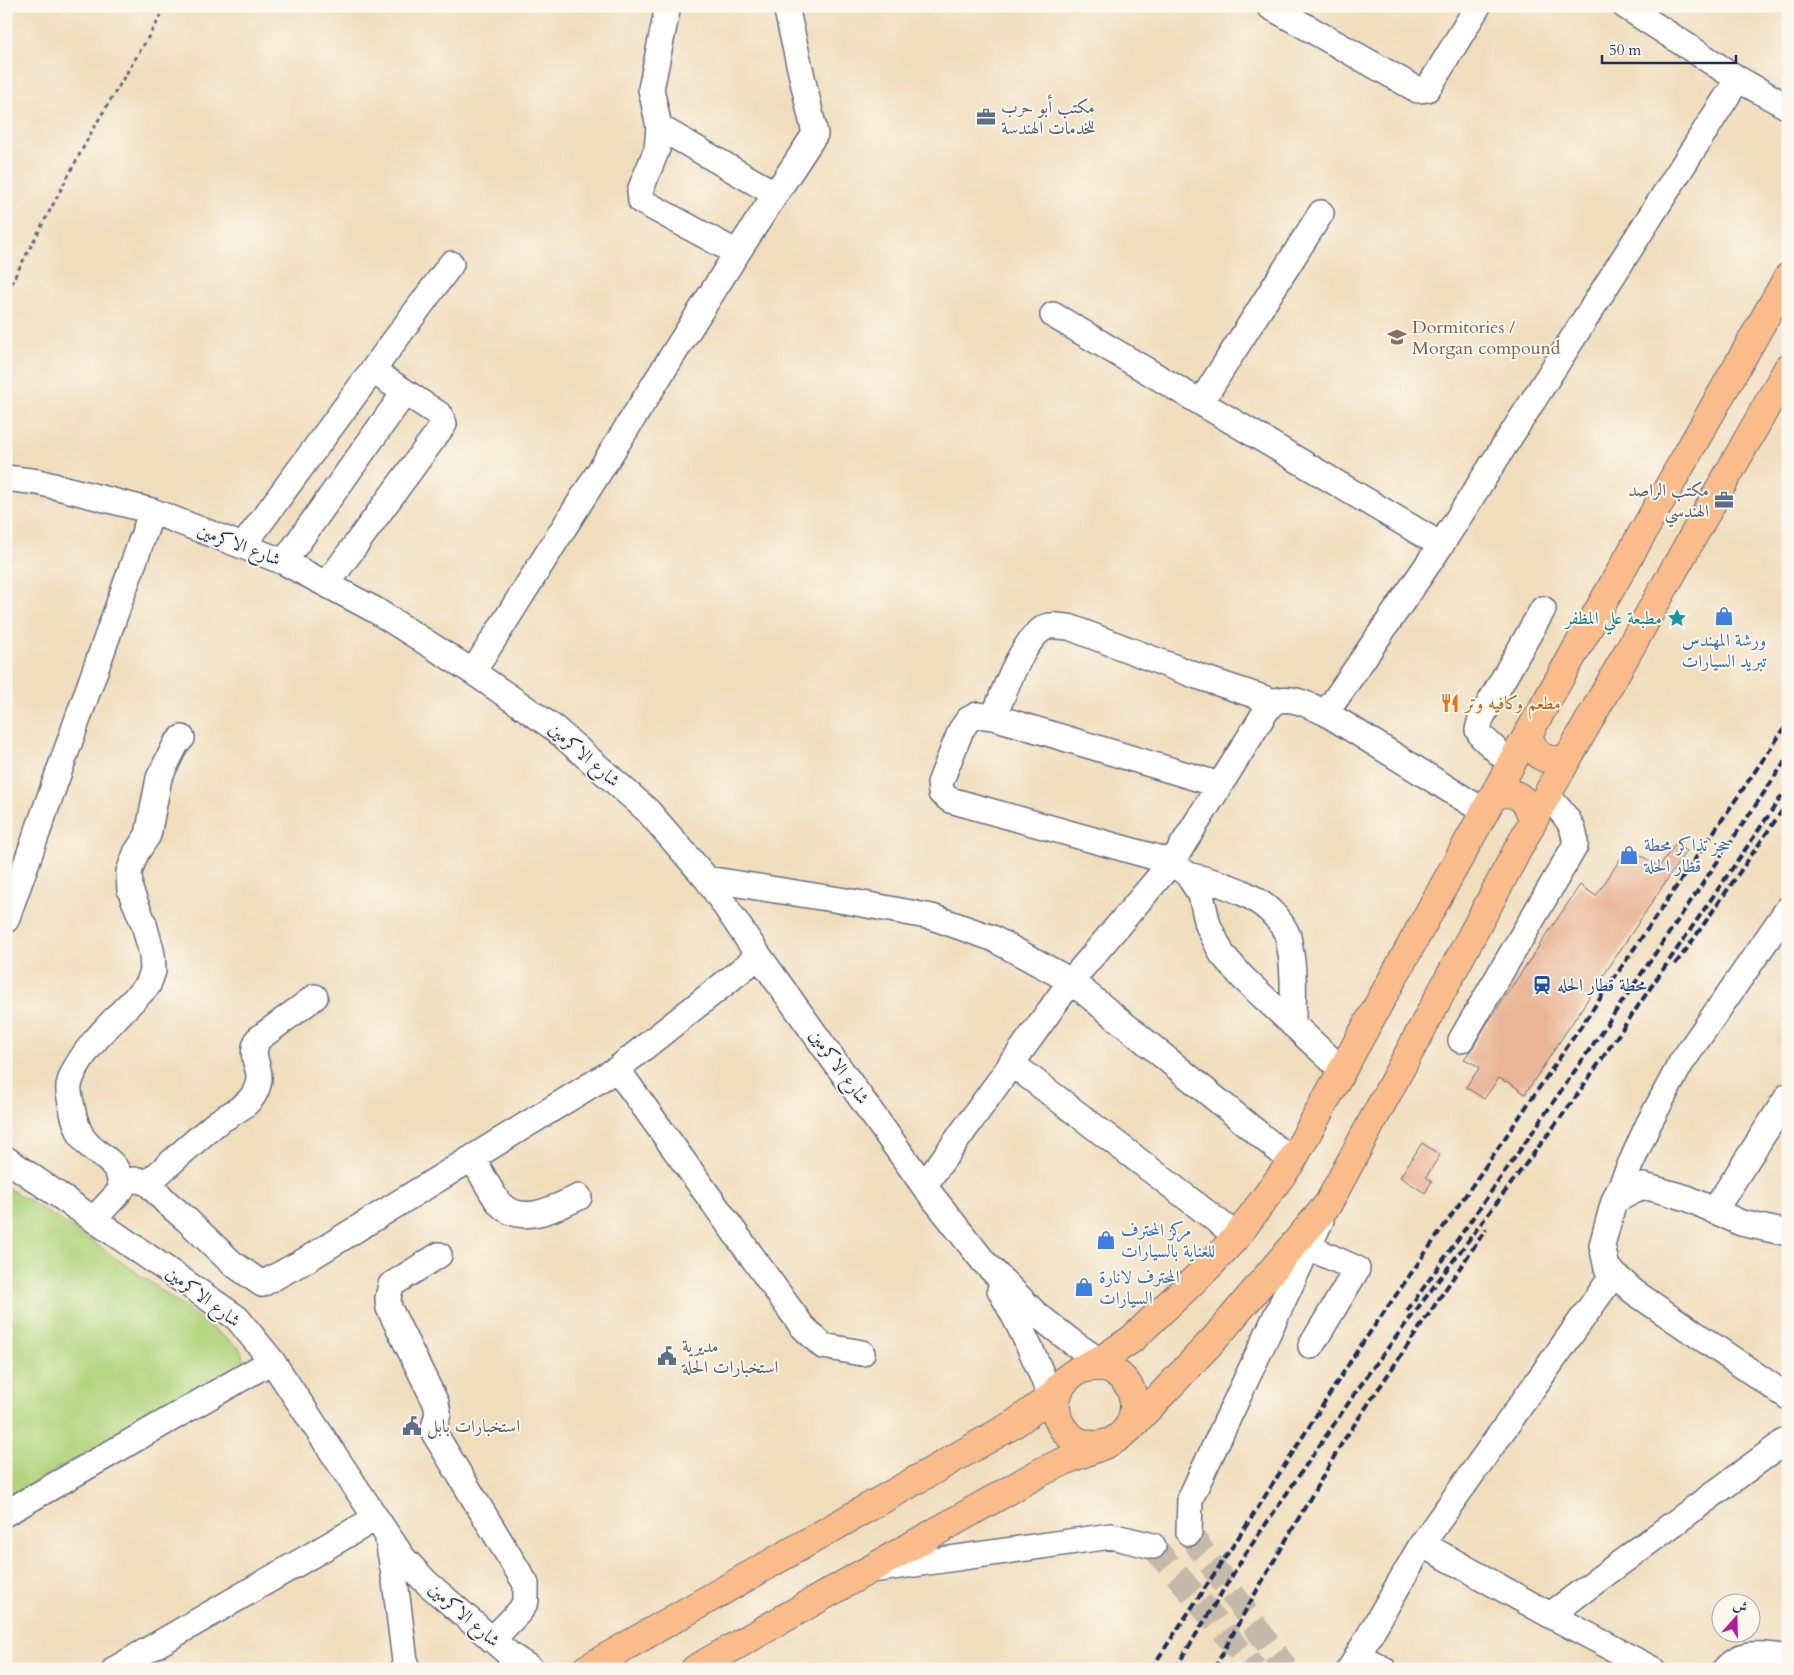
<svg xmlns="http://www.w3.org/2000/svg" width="1794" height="1675" font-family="Cardo,Amiri,serif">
  <rect width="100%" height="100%" fill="#fbf7ec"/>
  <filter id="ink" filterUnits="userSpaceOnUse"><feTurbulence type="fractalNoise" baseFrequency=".02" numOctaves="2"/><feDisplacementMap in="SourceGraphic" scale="10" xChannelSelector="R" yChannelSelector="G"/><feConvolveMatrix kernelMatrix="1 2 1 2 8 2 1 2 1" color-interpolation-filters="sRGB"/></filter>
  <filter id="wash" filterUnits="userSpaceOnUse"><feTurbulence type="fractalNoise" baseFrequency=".0096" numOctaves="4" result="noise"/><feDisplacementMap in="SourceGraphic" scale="20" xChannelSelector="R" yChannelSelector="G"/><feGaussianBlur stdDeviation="1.12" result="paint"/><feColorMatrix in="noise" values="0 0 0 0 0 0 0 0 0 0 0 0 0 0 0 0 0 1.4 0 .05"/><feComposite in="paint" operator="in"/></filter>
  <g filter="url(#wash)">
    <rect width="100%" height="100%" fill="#f0ddbc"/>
    <!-- green -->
    <path fill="#b1d47d" stroke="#66826e" d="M6,1187C88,1235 164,1292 240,1349L245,1364L6,1498Z"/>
    <g id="blocks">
      <!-- building -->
      <path fill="#eab596" d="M1675,844L1686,851L1525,1094L1507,1081L1506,1082L1499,1078L1484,1099L1466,1087L1480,1067L1464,1059L1473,1047L1486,1025L1580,885L1596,896L1628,847L1659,867Z
        M1422,1143L1440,1155L1426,1177L1432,1181L1425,1193L1400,1177Z"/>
    </g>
  </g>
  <g filter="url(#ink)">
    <use href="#blocks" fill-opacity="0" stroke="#666c7f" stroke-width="1"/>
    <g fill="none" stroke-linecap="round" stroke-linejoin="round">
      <!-- minor-tunnel -->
      <path stroke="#c5baa9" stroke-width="25" stroke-dasharray="25 12" stroke-linecap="butt" d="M1189,1533L1286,1669
        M1153,1546L1255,1669"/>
      <!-- minor casing -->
      <g stroke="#666c7f" stroke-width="28">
        <path id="minor" d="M668,6L651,89L659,127L657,149L640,191L641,201L737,253
          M1269,6L1418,90L1427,89L1432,82L1478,6
          M1625,6L1738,79L1788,107
          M659,127L775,194
          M1053,315L1441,545L1326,713L1485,812
          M1201,402L1321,213
          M6,478L38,482L152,511L284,562L375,610L473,672L554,728L647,810L707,879L759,956L924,1186L984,1262L1035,1313L1072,1342L1117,1373
          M1441,545L1738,79
          M243,546L451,264
          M284,562L405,392
          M327,584L444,424L440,415L373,371
          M473,672L737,253L815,134L787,11L784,6
          M994,717C1002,696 1026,629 1050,626C1056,625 1063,627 1069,627L1197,676L1275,702
          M1511,764L1482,737L1478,730L1481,718L1543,609
          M1220,785L994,717L977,715L968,720L961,730L940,783L941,793L950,800L1172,862L1188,875L1201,895L1208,925L1222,954L1243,978L1342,1070
          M1188,875C1225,884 1269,896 1287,934C1289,938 1289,944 1290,948C1295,974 1293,999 1293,1025
          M707,879L852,902L932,917L992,938L1071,981L1292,1161
          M6,920L152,511
          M1461,1040L1575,846C1577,824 1560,811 1547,795
          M1011,1063L1237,1236
          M617,1069L802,1326L823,1346L862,1353
          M472,1158C480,1170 492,1195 500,1204C522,1227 557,1207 579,1197
          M6,1159L237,1318L272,1361L376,1518L403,1558L426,1582L510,1655L531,1669
          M121,1181L138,1180L148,1183L166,1202L187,1220L232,1263L262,1284L306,1260L617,1069L759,956
          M148,1183C171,1163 194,1141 218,1122C231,1113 250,1106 256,1090C266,1068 247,1061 258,1039L315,997
          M924,1186L1071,981L1172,862L1266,711C1268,709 1271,704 1274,702C1290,694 1312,707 1326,713
          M1614,1201L1648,1125L1681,1063L1788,909
          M1714,1211L1788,1096
          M94,1219L121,1190C121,1159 101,1160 85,1141C78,1133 76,1122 73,1113C72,1105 68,1094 69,1086C75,1053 125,1010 148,985L153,971L152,954L144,924L130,890L129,872L136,853L148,835L159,778L176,744L182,738
          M1788,1233L1741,1223L1687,1198L1644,1186L1614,1201L1602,1245L1607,1268L1634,1292L1788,1397
          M1308,1247L1357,1269L1311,1346
          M439,1255L391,1285L388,1298L389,1308L436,1403L438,1413L433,1431L526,1584V1601L520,1611L492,1640
          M1000,1290C1023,1331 1043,1372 1057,1416
          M6,1513L272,1361
          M1189,1533L1190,1499L1321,1220
          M388,1540L395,1581L406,1669
          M1422,1544L1550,1615L1652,1669
          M872,1570L1111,1536L1153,1546
          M1550,1615L1788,1439
          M1358,1655L1383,1669
          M115,1669L376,1518
          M1350,1669L1422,1544L1614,1274
          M1725,1669C1741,1651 1756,1654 1777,1656"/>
      </g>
      <!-- major casing -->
      <g stroke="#666c7f" stroke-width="30">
        <path id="major" d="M1528,734C1534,756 1546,764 1568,758
          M1495,795C1518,789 1527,800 1533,820
          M1056 1406a39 39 0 1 1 78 0a39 39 0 1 1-78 0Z
          M1078,1370L1107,1356L1132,1339L1211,1264L1237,1236L1292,1161L1511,764L1788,277
          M1128,1430L1216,1337L1328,1204L1547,795L1788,368
          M586,1669L1014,1424L1051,1397L1067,1378
          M695,1669L1041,1472L1071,1458L1107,1444"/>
      </g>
      <!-- path -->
      <path stroke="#666c7f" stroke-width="3" stroke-dasharray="4 4" stroke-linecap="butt" d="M6,299L13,280L93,129L167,6"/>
      <!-- minor -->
      <use href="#minor" stroke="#fff" stroke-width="25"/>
      <!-- major -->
      <use href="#major" stroke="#f9bc8a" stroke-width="28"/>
      <!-- rail -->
      <path stroke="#1b2f5e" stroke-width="4" stroke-dasharray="8 4" stroke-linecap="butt" d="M1675,964L1686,950L1788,802
        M1407,1311C1537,1128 1663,943 1788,757
        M1151,1669L1250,1520L1357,1351L1481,1173L1788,723
        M1175,1669L1246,1553L1369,1373L1573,1101L1788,787
        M1214,1669L1248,1606L1342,1443L1486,1229"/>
    </g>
  </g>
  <!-- icons -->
  <defs>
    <g id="office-bare" transform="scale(1.5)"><path d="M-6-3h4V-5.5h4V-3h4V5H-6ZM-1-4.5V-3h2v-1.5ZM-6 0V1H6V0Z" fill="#5c6f8a" stroke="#fbf7ec" stroke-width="2.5" paint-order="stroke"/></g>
    <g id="university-bare" transform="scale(1.5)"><path d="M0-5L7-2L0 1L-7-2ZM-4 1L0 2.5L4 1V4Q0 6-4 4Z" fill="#8d6e63" stroke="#fbf7ec" stroke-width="2.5" paint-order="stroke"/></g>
    <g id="shop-bare" transform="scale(1.5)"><path d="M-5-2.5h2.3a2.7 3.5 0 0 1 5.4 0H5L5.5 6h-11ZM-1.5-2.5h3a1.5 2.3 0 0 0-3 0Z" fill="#3f7fe0" stroke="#fbf7ec" stroke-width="2.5" paint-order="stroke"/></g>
    <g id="sight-bare" transform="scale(1.5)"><path d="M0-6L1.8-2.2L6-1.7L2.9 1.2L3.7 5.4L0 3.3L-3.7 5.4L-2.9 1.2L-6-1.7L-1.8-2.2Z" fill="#0f9aa8" stroke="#fbf7ec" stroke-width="2.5" paint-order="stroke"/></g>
    <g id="restaurant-bare" transform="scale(1.5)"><path d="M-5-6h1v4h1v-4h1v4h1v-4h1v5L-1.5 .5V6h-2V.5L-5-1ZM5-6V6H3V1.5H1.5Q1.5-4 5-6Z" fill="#e8710a" stroke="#fbf7ec" stroke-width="2.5" paint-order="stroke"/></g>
    <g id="station-bare" transform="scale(1.5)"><path d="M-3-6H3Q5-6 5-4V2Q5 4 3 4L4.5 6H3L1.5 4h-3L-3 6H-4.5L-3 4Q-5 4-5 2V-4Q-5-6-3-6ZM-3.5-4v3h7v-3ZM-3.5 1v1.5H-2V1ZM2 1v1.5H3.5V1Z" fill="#1a4fb4" stroke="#fbf7ec" stroke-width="2.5" paint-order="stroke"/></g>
    <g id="civic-bare" transform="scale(1.5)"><path d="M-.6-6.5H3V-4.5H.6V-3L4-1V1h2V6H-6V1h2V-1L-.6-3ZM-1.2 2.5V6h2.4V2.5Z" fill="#5c6f8a" stroke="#fbf7ec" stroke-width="2.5" paint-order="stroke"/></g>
  </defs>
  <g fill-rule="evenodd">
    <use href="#office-bare" x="986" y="117"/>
    <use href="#university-bare" x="1397" y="337"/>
    <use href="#office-bare" x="1724" y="500"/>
    <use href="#shop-bare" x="1724" y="616"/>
    <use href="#sight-bare" x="1677" y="618"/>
    <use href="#restaurant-bare" x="1450" y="703"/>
    <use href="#shop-bare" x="1629" y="855"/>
    <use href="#station-bare" x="1542" y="985"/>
    <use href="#shop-bare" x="1106" y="1240"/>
    <use href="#shop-bare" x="1084" y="1287"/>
    <use href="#civic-bare" x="667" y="1356"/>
    <use href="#civic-bare" x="412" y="1426"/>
  </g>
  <g text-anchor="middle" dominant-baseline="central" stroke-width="4" stroke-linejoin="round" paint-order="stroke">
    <!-- service labels -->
    <g font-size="18" fill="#4e5e75" stroke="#fbf7ec" text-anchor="start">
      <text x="1001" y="107">مكتب أبو حرب<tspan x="1001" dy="21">للخدمات الهندسة</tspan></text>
      <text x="1709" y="490" text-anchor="end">مكتب الراصد<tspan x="1709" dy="21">الهندسي</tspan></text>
      <text x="682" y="1346">مديرية<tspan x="682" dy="21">استخبارات الحلة</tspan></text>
      <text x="427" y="1426">استخبارات بابل</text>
    </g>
    <!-- education labels -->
    <g font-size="18" fill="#785e54" stroke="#fbf7ec" text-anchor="start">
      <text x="1412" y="327">Dormitories /<tspan x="1412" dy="21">Morgan compound</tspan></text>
    </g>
    <!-- street labels -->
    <g font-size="18" fill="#1b2f5e" stroke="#fbf7ec">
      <text transform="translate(239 545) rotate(21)">شارع الاكرمين</text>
      <text transform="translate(584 755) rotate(41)">شارع الاكرمين</text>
      <text transform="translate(839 1067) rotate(54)">شارع الاكرمين</text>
      <text transform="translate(203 1297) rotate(37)">شارع الاكرمين</text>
      <text transform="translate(464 1615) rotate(41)">شارع الاكرمين</text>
    </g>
    <!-- culture labels -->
    <g font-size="18" fill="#0d838f" stroke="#fbf7ec" text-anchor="end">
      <text x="1662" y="618">مطبعة علي المظفر</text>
    </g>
    <!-- shop labels -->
    <g font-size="18" fill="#366cbe" stroke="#fbf7ec" text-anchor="start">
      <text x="1724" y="640" text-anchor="middle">ورشة المهندس<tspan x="1724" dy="21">تبريد السيارات</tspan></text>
      <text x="1644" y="845">حجز تذاكر محطة<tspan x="1644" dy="21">قطار الحلة</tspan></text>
      <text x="1121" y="1230">مركز المحترف<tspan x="1121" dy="21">للعناية بالسيارات</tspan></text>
      <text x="1099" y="1277">المحترف لانارة<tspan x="1099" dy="21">السيارات</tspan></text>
    </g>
    <!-- food labels -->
    <g font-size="18" fill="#c56008" stroke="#fbf7ec" text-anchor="start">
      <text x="1465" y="703">مطعم وكافيه وتر</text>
    </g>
    <!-- transit labels -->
    <g font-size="18" fill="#164399" stroke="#fbf7ec" text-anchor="start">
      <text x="1557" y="985">محطة قطار الحله</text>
    </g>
  </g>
  <!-- margin -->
  <rect width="1794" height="1675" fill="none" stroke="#fbf7ec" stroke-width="25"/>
  <!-- north arrow -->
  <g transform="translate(1736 1618) rotate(20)"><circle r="24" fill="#fbf7ec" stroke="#a1a7b3"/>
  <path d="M0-4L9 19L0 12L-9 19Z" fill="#b5179e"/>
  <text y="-8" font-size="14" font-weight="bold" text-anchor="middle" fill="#1b2f5e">ش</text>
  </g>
  <!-- scale -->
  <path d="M1602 55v8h134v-8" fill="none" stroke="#1b2f5e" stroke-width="2.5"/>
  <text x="1609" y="55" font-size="15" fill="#1b2f5e" stroke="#fbf7ec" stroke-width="4" paint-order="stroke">50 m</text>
</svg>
